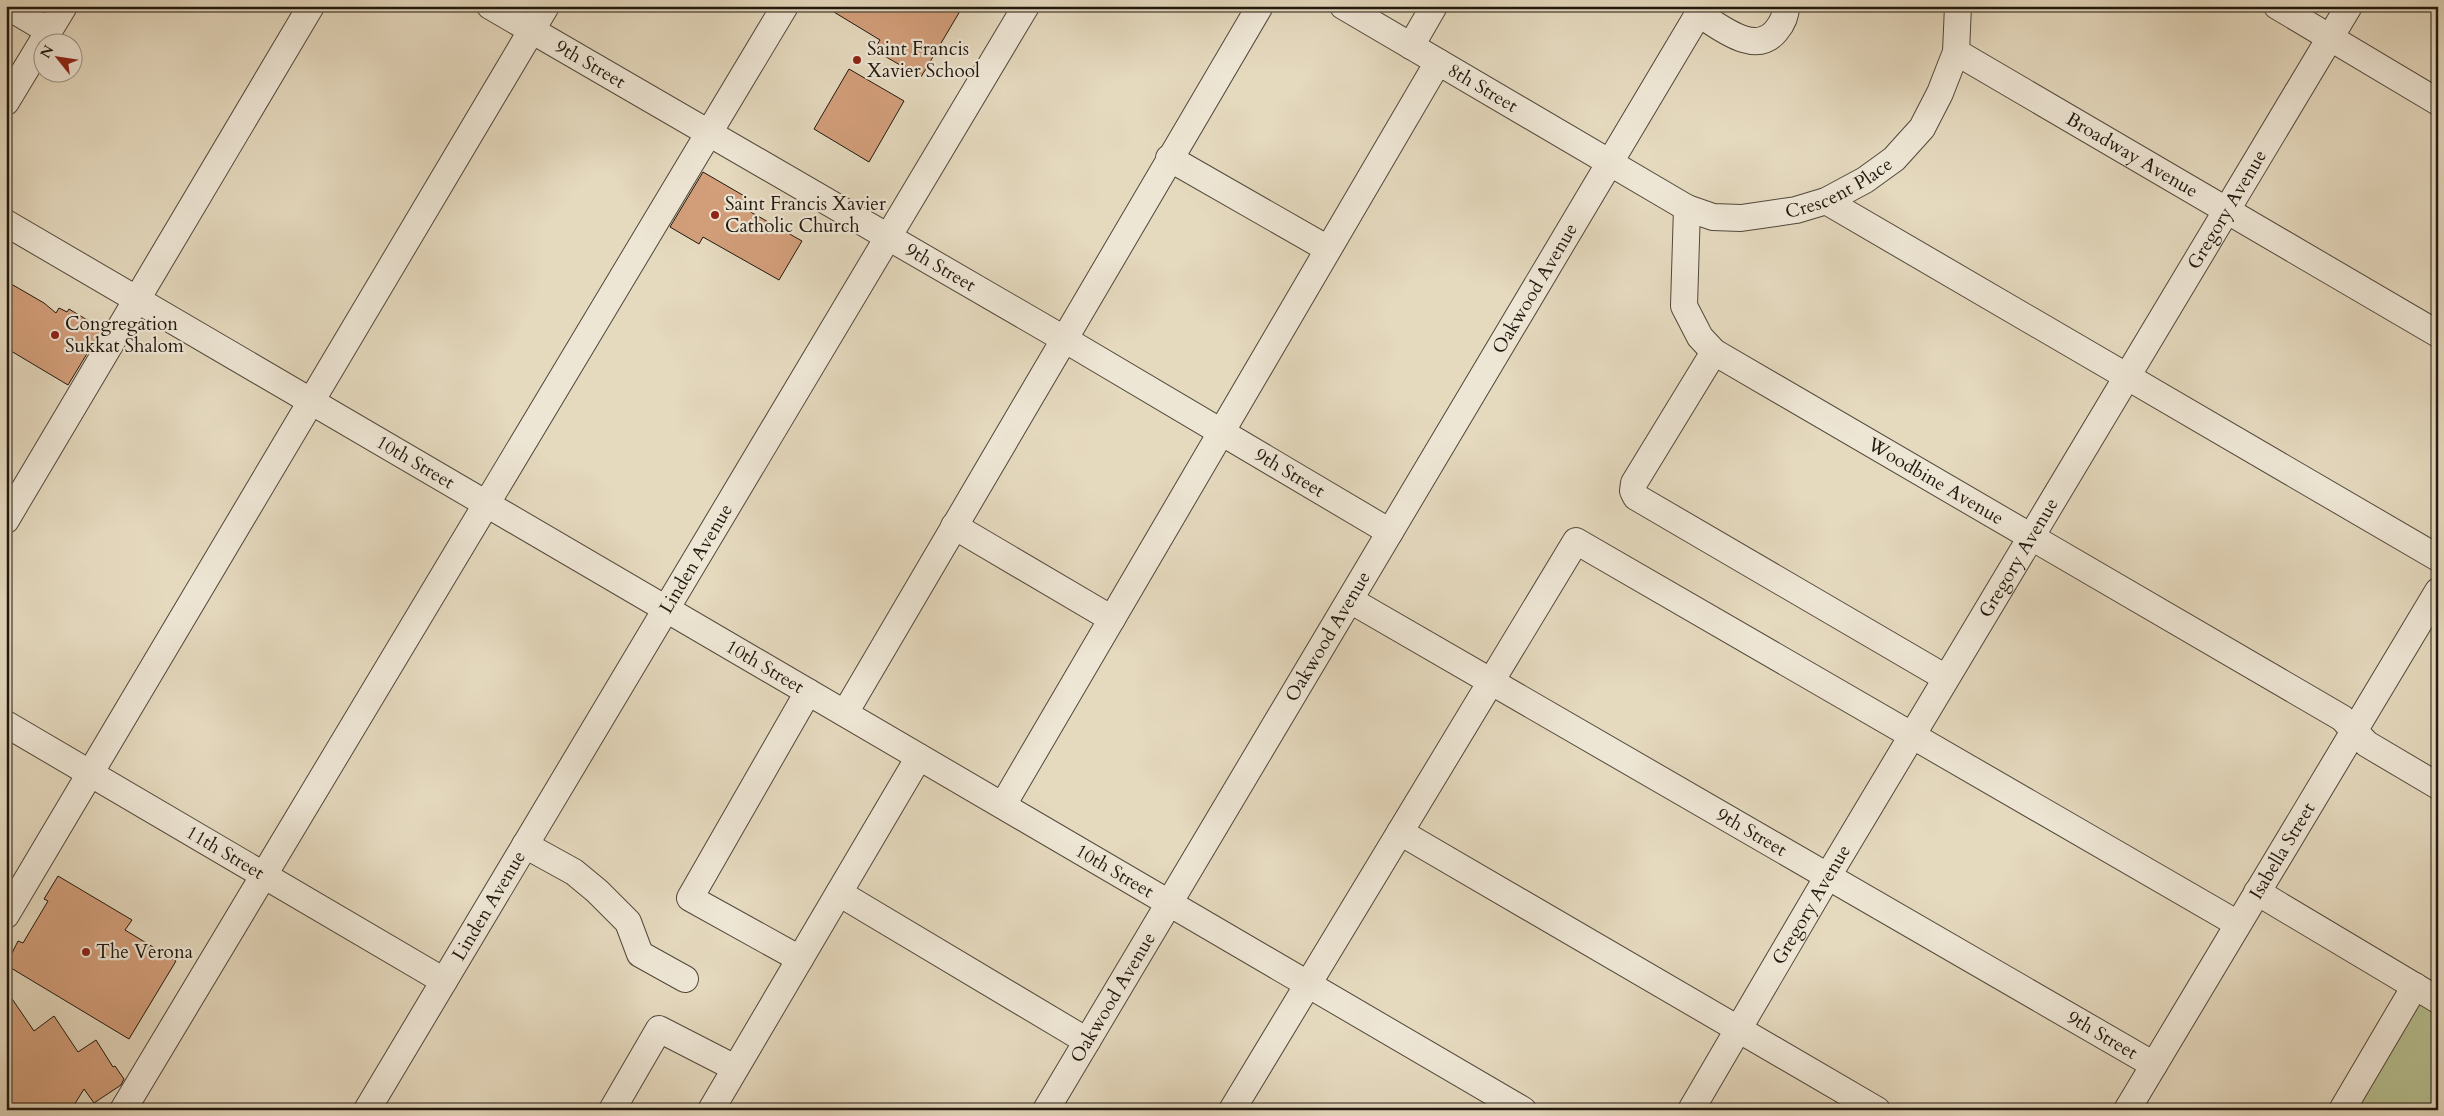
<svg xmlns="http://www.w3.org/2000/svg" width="2444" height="1116" font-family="Cardo,serif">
  <rect width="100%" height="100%" fill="#e5d9be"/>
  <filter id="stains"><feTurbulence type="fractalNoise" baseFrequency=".004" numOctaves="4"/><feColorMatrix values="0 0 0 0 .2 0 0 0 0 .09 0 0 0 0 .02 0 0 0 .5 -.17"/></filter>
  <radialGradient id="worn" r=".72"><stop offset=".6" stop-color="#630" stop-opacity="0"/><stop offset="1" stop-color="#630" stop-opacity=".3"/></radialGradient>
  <!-- green -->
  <path fill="#b6bf90" stroke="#6b6c4f" d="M2418,998L2438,1010V1110H2351Z"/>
  <!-- building -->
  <path fill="#d39f7b" stroke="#20180e" d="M824,6H963L921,77L874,50L880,40Z
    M849,69L904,101L869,162L814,129Z
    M703,172L746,197L740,206L802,241L779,280L703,237L699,244L670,227Z
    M6,281L44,303L56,313L59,308L67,312L69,309L102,329L68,385L6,348Z
    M58,876L132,920L125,930L176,961L129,1039L6,965L18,941L23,943L48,901L44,899Z
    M6,990L34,1031L54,1016L78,1052L96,1040L113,1067L115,1066L124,1079L121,1085L94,1103L84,1089L71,1110H6Z"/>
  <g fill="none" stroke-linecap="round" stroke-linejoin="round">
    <!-- minor casing -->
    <g stroke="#51483a" stroke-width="28">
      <g id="minor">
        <path d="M7,6L49,31"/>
        <path id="s1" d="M490,6L1064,339L1390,532"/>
        <path id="s2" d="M1343,6L1687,208L1713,217L1741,218L1796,210L1826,201L1865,180L1894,159L1922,128L1940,93L1956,52L1958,6"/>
        <path d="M2277,6L2438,102"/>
        <path d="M1699,14C1719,26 1755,57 1776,31C1782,24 1786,16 1786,6"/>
        <path d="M1411,46L1434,6"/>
        <path id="s3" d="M1956,52L2438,334"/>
        <path d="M6,102L64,6"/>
        <path d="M1169,158L1328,249"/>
        <path d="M1826,201L2438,558"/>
        <path id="s4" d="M1687,208L1684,306L1700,337L1714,352L2342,718L2367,744L2438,786"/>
        <path id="s5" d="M6,223L1523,1110"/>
        <path d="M1714,352L1634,483L1633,491L1636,497L1946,678"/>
        <path d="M6,520L311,6"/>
        <path d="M954,526L1112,619"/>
        <path id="s6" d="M1350,600L2154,1065"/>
        <path d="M845,713L1260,6"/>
        <path id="s7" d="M6,724L444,981"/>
        <path d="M1003,805L1438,62"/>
        <path d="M1400,832L1877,1110"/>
        <path d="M525,845L574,872L597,891L628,922L640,954L685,979"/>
        <path d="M2257,892L2438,1000"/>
        <path d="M839,893L1087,1041"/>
        <path d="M6,915L546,6"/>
        <path d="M800,959L690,898L808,692"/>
        <path d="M123,1110L785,6"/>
        <path id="s8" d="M367,1110L1026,6"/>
        <path d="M612,1110L659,1029L735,1068"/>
        <path d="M711,1110L919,757"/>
        <path id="s9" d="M1046,1110L1703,6"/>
        <path d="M1232,1110L1576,541L2238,924"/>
        <path id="s10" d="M1691,1110L1828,876L2349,6"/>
        <path id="s11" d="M2127,1110L2438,591"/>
        <path d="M2342,1110L2415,986"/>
      </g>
    </g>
    <!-- minor -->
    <use href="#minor" stroke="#eee6d5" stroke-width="26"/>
  </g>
  <!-- markers -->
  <g fill="#8f2418" stroke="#eee6d5" stroke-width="2">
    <circle cx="857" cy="60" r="5"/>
    <circle cx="715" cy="215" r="5"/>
    <circle cx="55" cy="335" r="5"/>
    <circle cx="86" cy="952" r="5"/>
  </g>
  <g text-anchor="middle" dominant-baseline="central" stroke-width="4.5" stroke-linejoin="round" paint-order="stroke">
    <!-- poi labels -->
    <g font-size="19" fill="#20180e" stroke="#eee6d5" text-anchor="start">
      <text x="867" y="49">Saint Francis<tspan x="867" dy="22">Xavier School</tspan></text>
      <text x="725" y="204">Saint Francis Xavier<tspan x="725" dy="22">Catholic Church</tspan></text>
      <text x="65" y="324">Congregation<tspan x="65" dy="22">Sukkat Shalom</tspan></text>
      <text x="96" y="952">The Verona</text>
    </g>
    <!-- street labels -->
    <g font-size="19" fill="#20180e" stroke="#eee6d5">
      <text stroke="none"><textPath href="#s1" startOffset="116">9th Street</textPath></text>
      <text stroke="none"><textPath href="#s2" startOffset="162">8th Street</textPath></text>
      <text stroke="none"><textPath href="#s3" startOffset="204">Broadway Avenue</textPath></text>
      <text stroke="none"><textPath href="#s2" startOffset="558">Crescent Place</textPath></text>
      <text stroke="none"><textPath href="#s10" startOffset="1048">Gregory Avenue</textPath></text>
      <text stroke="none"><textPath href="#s1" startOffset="521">9th Street</textPath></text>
      <text stroke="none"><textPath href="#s9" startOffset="956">Oakwood Avenue</textPath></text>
      <text stroke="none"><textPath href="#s5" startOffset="474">10th Street</textPath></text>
      <text stroke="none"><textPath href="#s1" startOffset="926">9th Street</textPath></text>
      <text stroke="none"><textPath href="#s4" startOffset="410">Woodbine Avenue</textPath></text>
      <text stroke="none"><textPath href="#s8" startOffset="642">Linden Avenue</textPath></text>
      <text stroke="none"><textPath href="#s10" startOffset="642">Gregory Avenue</textPath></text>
      <text stroke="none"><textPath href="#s9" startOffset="551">Oakwood Avenue</textPath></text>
      <text stroke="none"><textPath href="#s5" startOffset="879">10th Street</textPath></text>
      <text stroke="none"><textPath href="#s6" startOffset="464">9th Street</textPath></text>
      <text stroke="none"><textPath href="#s11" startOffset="302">Isabella Street</textPath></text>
      <text stroke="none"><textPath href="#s7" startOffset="254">11th Street</textPath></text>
      <text stroke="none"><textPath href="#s5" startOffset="1284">10th Street</textPath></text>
      <text stroke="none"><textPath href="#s10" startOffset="238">Gregory Avenue</textPath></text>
      <text stroke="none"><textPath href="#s8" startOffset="238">Linden Avenue</textPath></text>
      <text stroke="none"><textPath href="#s9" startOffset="131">Oakwood Avenue</textPath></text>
      <text stroke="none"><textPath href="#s6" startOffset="869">9th Street</textPath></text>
    </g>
  </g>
  <!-- margin -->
  <rect width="2444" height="1116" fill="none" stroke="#e5d9be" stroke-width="25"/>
  <rect x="8" y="8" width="2429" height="1101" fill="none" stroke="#20180e" stroke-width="2.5"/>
  <rect x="12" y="12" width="2419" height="1091" fill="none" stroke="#20180e"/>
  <!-- north arrow -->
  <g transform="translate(58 58) rotate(300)"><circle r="24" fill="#eee6d5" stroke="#9c9485"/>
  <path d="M0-4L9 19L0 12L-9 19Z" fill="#8f2418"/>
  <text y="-8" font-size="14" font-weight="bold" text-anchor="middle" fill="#20180e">N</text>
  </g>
  <rect width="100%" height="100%" filter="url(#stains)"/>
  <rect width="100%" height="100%" fill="url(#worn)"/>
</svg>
